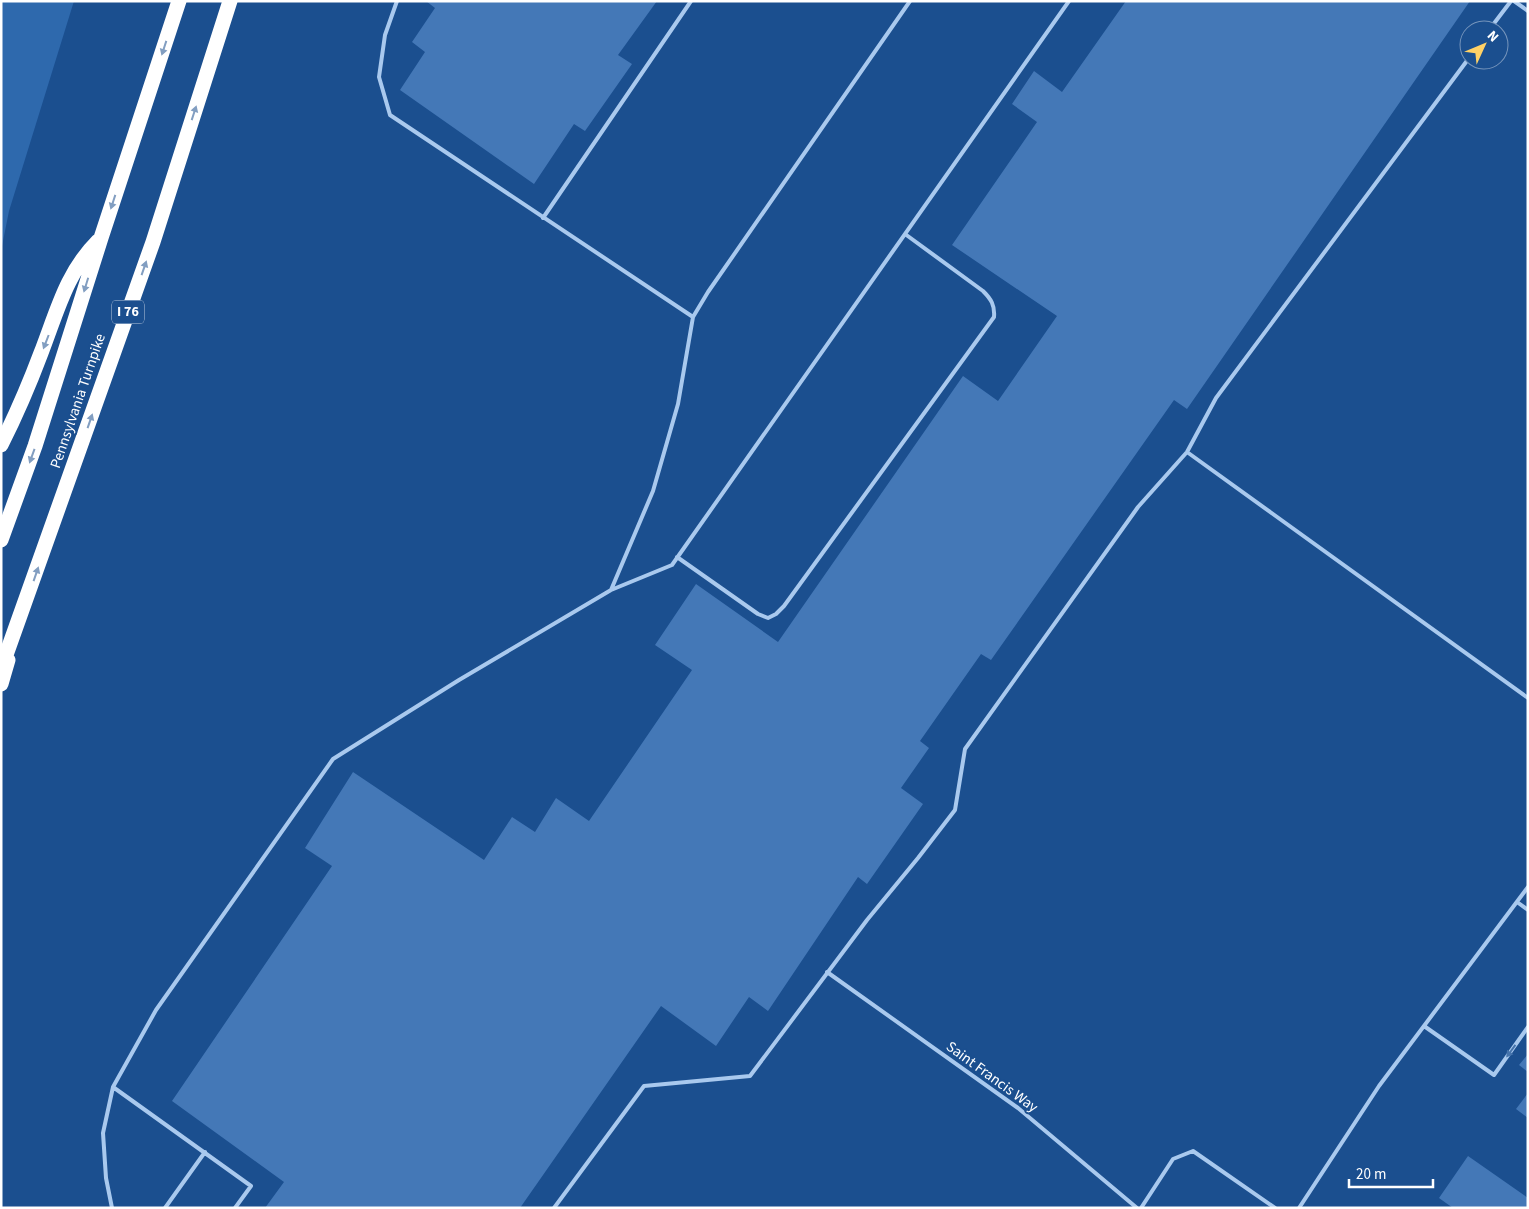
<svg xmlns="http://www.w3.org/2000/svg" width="1529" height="1209" font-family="'Source Sans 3',sans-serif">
  <rect width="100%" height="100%" fill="#1b4f8f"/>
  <!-- green -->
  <path fill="#2e69ad" d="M1,1H74L9,211L1,251Z"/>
  <!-- building -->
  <path fill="#4478b7" d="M426,1H657L618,55L632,64L585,131L574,124L534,184L400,90L425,52L412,42L435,8Z
    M1126,1H1470L1187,409L1174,400L991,660L981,654L920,741L929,748L901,788L923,804L867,884L858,877L768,1011L749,997L716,1046L661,1006L520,1208H265L284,1182L172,1101L332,866L305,848L353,772L484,860L512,817L535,832L556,798L589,821L692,670L655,645L696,584L778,642L963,376L998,401L1057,316L952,245L1037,122L1012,104L1034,71L1062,92Z
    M1528,1054V1072L1519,1065Z
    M1528,1093V1118L1516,1109Z
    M1468,1156L1528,1198V1208H1453L1439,1198Z"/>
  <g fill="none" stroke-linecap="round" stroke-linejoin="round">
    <!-- lane -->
    <path stroke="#a9c9ee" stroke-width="4" d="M397,1L385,35L379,77L390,115L693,317
      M1514,1L1528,11
      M1489,30L1511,1
      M543,218L691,1
      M1187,452L1528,698
      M677,557L758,614L768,618L776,614L784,606L994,317C995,305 991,299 983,291L905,234
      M611,590L653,491L678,404L693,317L708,292L910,1
      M1517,902L1528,910
      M827,972L1018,1108L1137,1208
      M1424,1026L1494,1075L1528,1027
      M113,1087L251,1186L235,1208
      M112,1208L106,1178L103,1133L113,1087L156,1010L333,759L459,680L611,590L672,565L1069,1
      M165,1208L205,1152
      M554,1208L644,1086L750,1076L867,920L918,858L955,810L965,749L1138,507L1187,452L1216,398L1469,58
      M1141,1208L1173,1159L1193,1151L1275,1208
      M1299,1208L1379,1086L1528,887"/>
    <!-- highway -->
    <path stroke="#fff" stroke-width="15" d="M1,445C16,415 29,385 41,353C57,312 66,273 98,241
      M1,540L35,446L101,238L179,1
      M1,669L153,242L230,1
      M1,684L8,660"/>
  </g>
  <!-- one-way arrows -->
  <defs><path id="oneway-solid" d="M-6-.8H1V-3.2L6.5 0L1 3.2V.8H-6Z" transform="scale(1.25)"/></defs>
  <g fill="#829ec1">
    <use href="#oneway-solid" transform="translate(164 48) rotate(108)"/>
    <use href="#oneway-solid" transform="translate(194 113) rotate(-72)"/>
    <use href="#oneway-solid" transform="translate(113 202) rotate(108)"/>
    <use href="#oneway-solid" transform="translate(144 268) rotate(-71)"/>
    <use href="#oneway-solid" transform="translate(86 285) rotate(107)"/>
    <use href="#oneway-solid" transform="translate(46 342) rotate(111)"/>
    <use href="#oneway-solid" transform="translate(90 421) rotate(-71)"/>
    <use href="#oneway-solid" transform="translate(32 456) rotate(110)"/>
    <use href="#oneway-solid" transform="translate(36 574) rotate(-71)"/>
  </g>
  <use fill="#4674ac" href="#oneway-solid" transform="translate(1511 1051) rotate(126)"/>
  <g text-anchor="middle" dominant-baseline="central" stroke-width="4" stroke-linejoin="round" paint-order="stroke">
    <!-- shield labels -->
    <rect fill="#1b4f8f" stroke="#bbcadd" stroke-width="1" x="112" y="300.5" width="32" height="23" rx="4"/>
    <g font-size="14" font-weight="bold" fill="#fff">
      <text x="128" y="312">I 76</text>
    </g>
    <!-- street labels -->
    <g font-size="15" fill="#fff" stroke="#1b4f8f">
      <text transform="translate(78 401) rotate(-71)">Pennsylvania Turnpike</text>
      <text transform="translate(992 1077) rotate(36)">Saint Francis Way</text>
    </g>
  </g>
  <!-- border -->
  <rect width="1529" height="1209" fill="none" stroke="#ffffff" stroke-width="5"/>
  <!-- north arrow -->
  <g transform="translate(1484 45) rotate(46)"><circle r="24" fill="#1b4f8f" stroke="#7695bc"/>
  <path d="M0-4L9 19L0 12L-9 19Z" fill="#ffd166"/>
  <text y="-8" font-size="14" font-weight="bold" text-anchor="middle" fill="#ffffff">N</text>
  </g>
  <!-- scale -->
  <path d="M1349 1179v8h84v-8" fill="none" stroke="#ffffff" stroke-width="2.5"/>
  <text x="1356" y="1179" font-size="15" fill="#ffffff" stroke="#1b4f8f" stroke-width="4" paint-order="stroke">20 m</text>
</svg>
